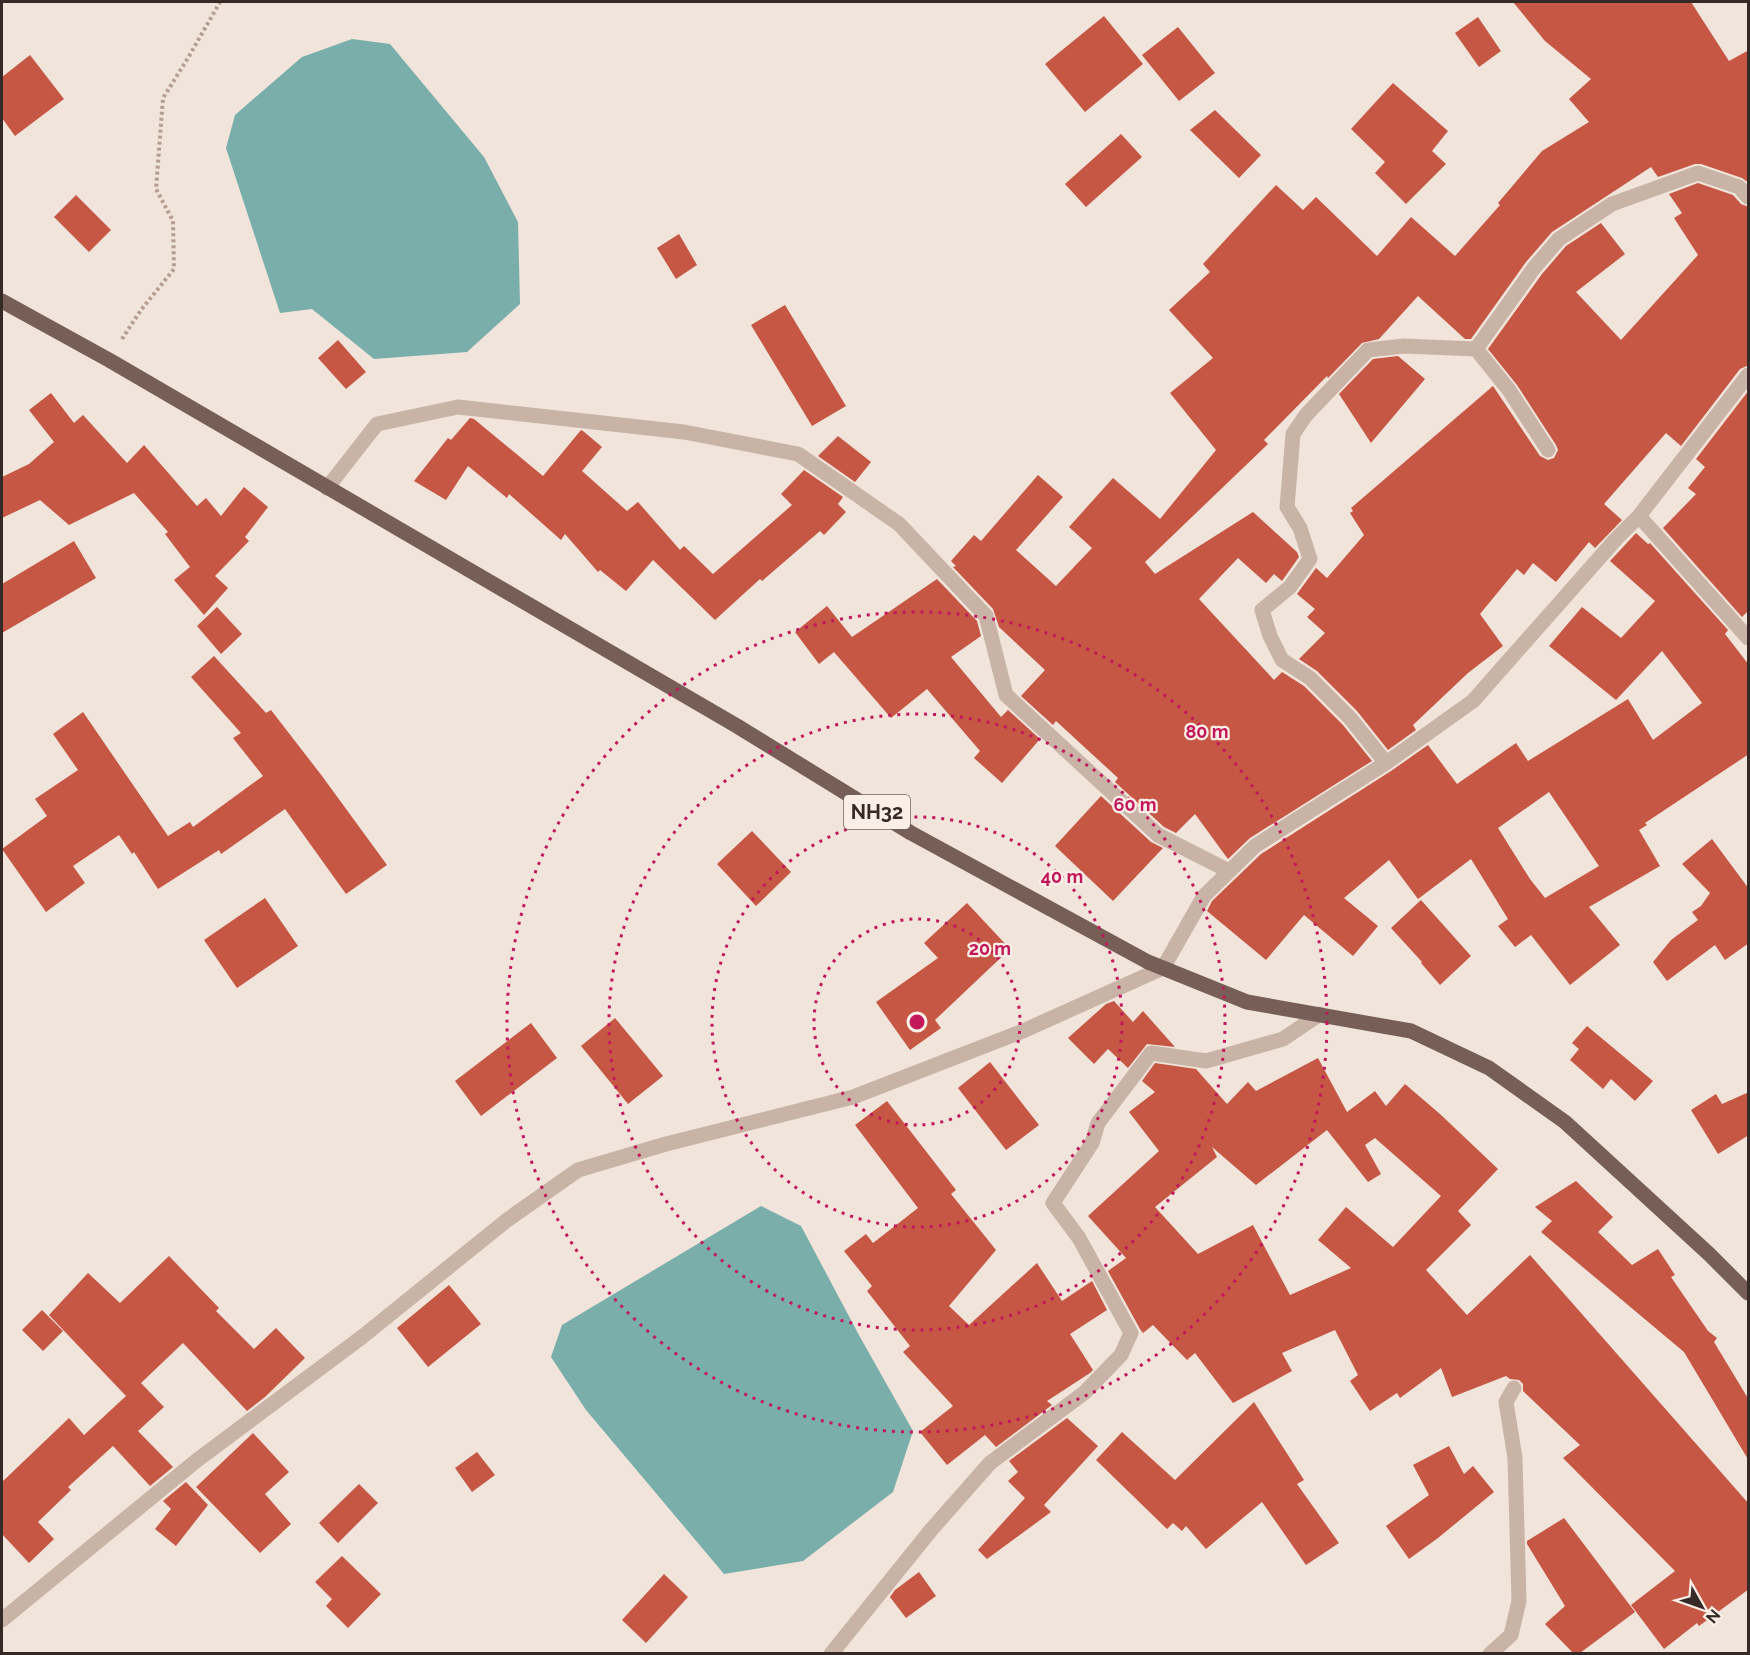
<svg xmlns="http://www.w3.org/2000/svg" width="1750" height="1655" font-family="Raleway,sans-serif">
  <rect width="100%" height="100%" fill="#f1e4da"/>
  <!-- water -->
  <path fill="#79aeab" d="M352,39L390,44L484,157L518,222L520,304L467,352L374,359L312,309L280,313L226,148L235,115L302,57Z
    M761,1206L801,1226L860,1337L913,1431L893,1492L803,1561L724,1574L586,1410L551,1357L562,1325Z"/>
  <!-- building -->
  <path fill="#c55744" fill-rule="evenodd" d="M1513,2H1691L1729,61L1749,50V183L1742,178L1701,164H1695L1658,177L1651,167L1552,232L1526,262L1471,339H1465L1418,296L1379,339L1362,343L1328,378L1327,376L1264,440L1268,444L1145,562L1155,574L1253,512L1297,552L1299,557L1282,581L1274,574L1266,583L1238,558L1199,599L1274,680L1282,672L1304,686L1343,725L1372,761L1250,838L1228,859L1195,814L1176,833L1164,827L1115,782L1118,778L1056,721L1053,725L1021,696L1045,670L999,627L993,609L953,567L956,566L951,561L974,535L981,541L1038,475L1063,497L1016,550L1056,586L1092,548L1069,527L1113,478L1160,519L1216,450L1170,393L1213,358L1169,310L1210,272L1203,264L1276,185L1303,210L1316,197L1377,256L1411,217L1455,256L1500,205L1498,203L1542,151L1589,122L1569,99L1591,79L1545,41Z
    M1104,16L1143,64L1085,112L1045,64Z
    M1478,17L1501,51L1479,67L1455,33Z
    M1178,27L1215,73L1179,101L1142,55Z
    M30,55L64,99L15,136L2,118V77Z
    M1393,83L1448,131L1432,151L1446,164L1406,204L1375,173L1385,162L1351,129Z
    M1215,110L1261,155L1239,178L1190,130Z
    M1121,134L1142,157L1086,207L1065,184Z
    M1698,183L1733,195L1741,204L1749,207V365L1740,369L1681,446L1666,433L1604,504L1622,520L1595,548L1589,542L1556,582L1533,563L1524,575L1517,569L1480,614L1503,646L1468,673L1413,725L1416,730L1388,750L1357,711L1317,671L1299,659L1325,633L1307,617L1315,609L1297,594L1316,568L1327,578L1364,535L1350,513L1353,511L1351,508L1493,386L1540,456L1548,460L1554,458L1558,450L1556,445L1517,385L1488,349L1542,274L1566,246L1601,223L1625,254L1576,292L1621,340L1698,255L1674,218L1682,213L1669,194Z
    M76,195L111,230L89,252L54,217Z
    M679,234L697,265L676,279L657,248Z
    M785,305L846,406L812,426L751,325Z
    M338,340L366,372L346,389L318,358Z
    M1398,356L1425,379L1371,443L1339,394L1373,359Z
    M1749,390V610L1742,617L1663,528L1696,494L1688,488L1705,467L1696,459Z
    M51,393L74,423L83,415L127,463L144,445L197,506L206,498L221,516L244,487L268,507L245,537L249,541L215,576L228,588L204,615L174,580L190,567L165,534L168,532L134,493L69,525L40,500L2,518V477L29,464L54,442L29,410Z
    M470,418L474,419L543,476L581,430L583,431L602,447L582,471L627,511L638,502L680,550L684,546L713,574L792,505L781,494L804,470L843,497L838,504L846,512L824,535L820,531L762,581L760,579L715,620L653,560L626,591L600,570L598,572L565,534L561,540L509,494L507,498L468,466L446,500L414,481L448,438L451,440Z
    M838,436L871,462L855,482L818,456Z
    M1636,533L1648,544L1650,543L1728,630L1725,634L1749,665V754L1645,823L1647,825L1639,830L1660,866L1589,907L1620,945L1570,985L1531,935L1515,947L1498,926L1508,919L1471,859L1418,899L1389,860L1344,898L1378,926L1353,956L1304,915L1266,960L1207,911L1212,901L1261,854L1391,771L1428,745L1457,784L1516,743L1528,761L1628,699L1653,740L1702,703L1662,651L1616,700L1549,646L1582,607L1621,638L1655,601L1610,561ZM1549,792L1599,866L1545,898L1530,879L1498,828Z
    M74,541L96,578L2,633V584Z
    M937,579L977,621L981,636L951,657L1001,717L1008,710L1040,739L1002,783L974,758L980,751L927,689L891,718L834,652L819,664L795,632L827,606L852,637Z
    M217,607L242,634L221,654L197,626Z
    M214,656L266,713L271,710L322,776L387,865L346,894L285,809L221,854L219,850L158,889L134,852L132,854L119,835L73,866L85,883L46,912L2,849L47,816L35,799L78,770L53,734L83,712L168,836L190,822L193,827L263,776L233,738L241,733L191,677Z
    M1101,796L1151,842L1163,848L1113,901L1055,846Z
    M752,831L791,872L756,906L717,864Z
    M1712,839L1749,889V943L1725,960L1715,945L1667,981L1653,962L1671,940L1698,920L1692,912L1701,906L1710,893L1682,864Z
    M265,898L298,946L237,988L204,940Z
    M1421,900L1471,956L1440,985L1421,963L1422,962L1391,928Z
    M967,903L1010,949L935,1020L941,1028L910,1050L876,1002L938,958L924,943Z
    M1114,1001L1133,1022L1143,1011L1175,1047L1147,1044L1128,1068L1108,1049L1094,1064L1068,1038L1106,1004Z
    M615,1018L663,1076L628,1104L581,1046Z
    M531,1023L557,1058L481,1116L455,1081Z
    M1587,1026L1653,1081L1635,1101L1611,1079L1603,1089L1570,1060L1579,1049L1572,1043Z
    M1318,1058L1347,1112L1375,1091L1386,1106L1405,1084L1440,1114L1498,1169L1458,1211L1471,1225L1426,1270L1467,1315L1530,1255L1749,1504V1589L1699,1626L1697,1623L1664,1649L1631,1605L1675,1571L1563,1458L1580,1445L1523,1391V1384L1519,1380L1510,1379L1506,1376L1452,1397L1441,1368L1400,1398L1397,1393L1370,1411L1350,1381L1358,1375L1335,1330L1282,1353L1292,1371L1233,1403L1195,1353L1187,1360L1153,1325L1143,1333L1140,1329L1108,1271L1126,1258L1088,1216L1159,1151L1129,1112L1155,1092L1142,1081L1155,1063L1196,1069L1227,1104L1248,1082L1256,1091ZM1327,1130L1368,1182L1381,1174L1365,1145L1375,1138L1441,1196L1393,1247L1346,1207L1318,1240L1351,1268L1290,1295L1253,1225L1198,1254L1155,1207L1217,1157L1212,1147L1256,1185Z
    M990,1062L1039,1125L1006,1150L958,1088Z
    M1749,1092V1135L1718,1154L1691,1110L1716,1094L1722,1104Z
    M887,1101L956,1190L951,1194L996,1250L949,1306L969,1325L1037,1263L1062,1301L1092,1281L1107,1310L1070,1334L1093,1370L1090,1373L1047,1401L1052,1405L996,1447L985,1435L947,1465L920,1432L953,1406L903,1352L910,1346L867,1291L872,1286L844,1251L866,1234L873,1243L918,1208L855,1125Z
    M1576,1181L1613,1217L1598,1232L1632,1265L1658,1249L1675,1275L1671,1277L1708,1331L1717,1338L1714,1342L1749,1400V1461L1684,1352L1541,1232L1552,1221L1535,1207Z
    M169,1256L219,1308L216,1311L254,1349L276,1328L305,1358L265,1397L247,1411L183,1343L141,1383L164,1407L138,1431L173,1467L150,1486L113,1446L68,1487L71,1490L38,1522L54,1539L29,1563L2,1534V1482L69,1418L84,1435L126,1396L49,1315L88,1273L120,1303Z
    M449,1285L481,1324L428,1367L397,1328Z
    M42,1310L63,1331L43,1351L22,1330Z
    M1254,1402L1304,1480L1297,1484L1339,1543L1306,1565L1262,1502L1206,1549L1186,1526L1182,1531L1173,1523L1167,1529L1096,1460L1122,1432L1175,1480Z
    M1067,1418L1098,1446L1044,1505L1051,1512L987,1559L978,1550L1025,1498L1008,1481L1018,1472L1009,1461Z
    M253,1433L289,1472L265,1494L291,1524L260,1553L196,1487Z
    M1449,1446L1464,1474L1473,1466L1494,1492L1438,1538L1409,1559L1386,1526L1429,1495L1413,1465Z
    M477,1452L495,1475L472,1492L455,1468Z
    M186,1482L208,1505L176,1546L155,1529L171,1509L163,1501Z
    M359,1484L378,1503L338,1543L319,1523Z
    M1564,1518L1635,1612L1580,1653H1573L1545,1624L1565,1606L1527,1544V1541Z
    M342,1556L381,1594L348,1628L326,1606L332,1599L315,1582Z
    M919,1572L936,1596L906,1618L890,1597L895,1590Z
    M664,1574L688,1597L646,1643L622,1620Z"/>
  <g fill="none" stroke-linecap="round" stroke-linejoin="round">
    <!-- path -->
    <path stroke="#b59d90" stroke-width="4" stroke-dasharray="3 3" stroke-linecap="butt" d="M122,339L141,310L174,269L173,221L156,189L163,98L188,58L220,2"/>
    <!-- street -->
    <path stroke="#c9b3a6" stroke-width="15" d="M1476,349L1509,390L1548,450
      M327,488L377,424L458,407L684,432L798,454L899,524L986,616L1006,695L1158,835L1229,871
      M1639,516L1748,638
      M1386,763L1350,718L1310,678L1282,660L1270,636L1262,610L1290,587L1310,559L1300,528L1287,507L1293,434L1306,415L1368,350L1404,346L1476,349L1534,268L1559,239L1612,204L1698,173L1739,187L1748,197
      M2,1620L196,1461L362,1337L507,1220L578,1170L666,1144L853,1097L1023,1031L1163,968L1204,896L1255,846L1386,763L1473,701L1616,539L1639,516L1748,375
      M831,1654L931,1530L990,1463L1084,1393L1121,1355L1131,1333L1079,1238L1053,1203L1092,1143L1098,1123L1151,1053L1206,1061L1283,1039L1320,1014
      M1490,1654L1511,1635L1519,1601L1515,1458L1506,1402L1514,1388"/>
    <!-- primary -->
    <path stroke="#775f58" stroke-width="15" d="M2,301L109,360L737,726L911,833L1148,962L1247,1002L1411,1031L1489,1068L1565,1122L1709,1254L1748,1293"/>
  </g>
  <!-- distance rings -->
  <g fill="none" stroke="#c2185b" stroke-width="3" stroke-dasharray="3 6">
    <circle cx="917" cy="1022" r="103"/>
    <circle cx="917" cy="1022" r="205"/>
    <circle cx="917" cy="1022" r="308"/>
    <circle cx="917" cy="1022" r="410"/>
  </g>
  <g text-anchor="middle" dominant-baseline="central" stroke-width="4.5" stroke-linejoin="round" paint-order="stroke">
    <!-- shield labels -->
    <rect fill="#f9efe6" stroke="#706560" stroke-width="1.5" x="844" y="795" width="66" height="34" rx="4.5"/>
    <g font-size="20" font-weight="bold" fill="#352a27">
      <text x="877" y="812">NH32</text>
    </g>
  </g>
  <circle cx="917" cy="1022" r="9" fill="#c2185b" stroke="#f9efe6" stroke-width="3"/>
  <g font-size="18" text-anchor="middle" font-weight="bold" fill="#c2185b" stroke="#f9efe6" stroke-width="4.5" stroke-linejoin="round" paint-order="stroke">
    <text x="1207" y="738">80 m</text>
    <text x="1135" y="811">60 m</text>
    <text x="1062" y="883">40 m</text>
    <text x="990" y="955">20 m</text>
  </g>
  <!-- border -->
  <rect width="1750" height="1655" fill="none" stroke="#352a27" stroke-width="6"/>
  <!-- north arrow -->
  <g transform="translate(1702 1607) rotate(130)" stroke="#f9efe6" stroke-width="4.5" paint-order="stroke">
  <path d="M0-4.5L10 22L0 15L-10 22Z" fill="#352a27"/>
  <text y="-9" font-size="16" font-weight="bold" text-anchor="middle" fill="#352a27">N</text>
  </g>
</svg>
